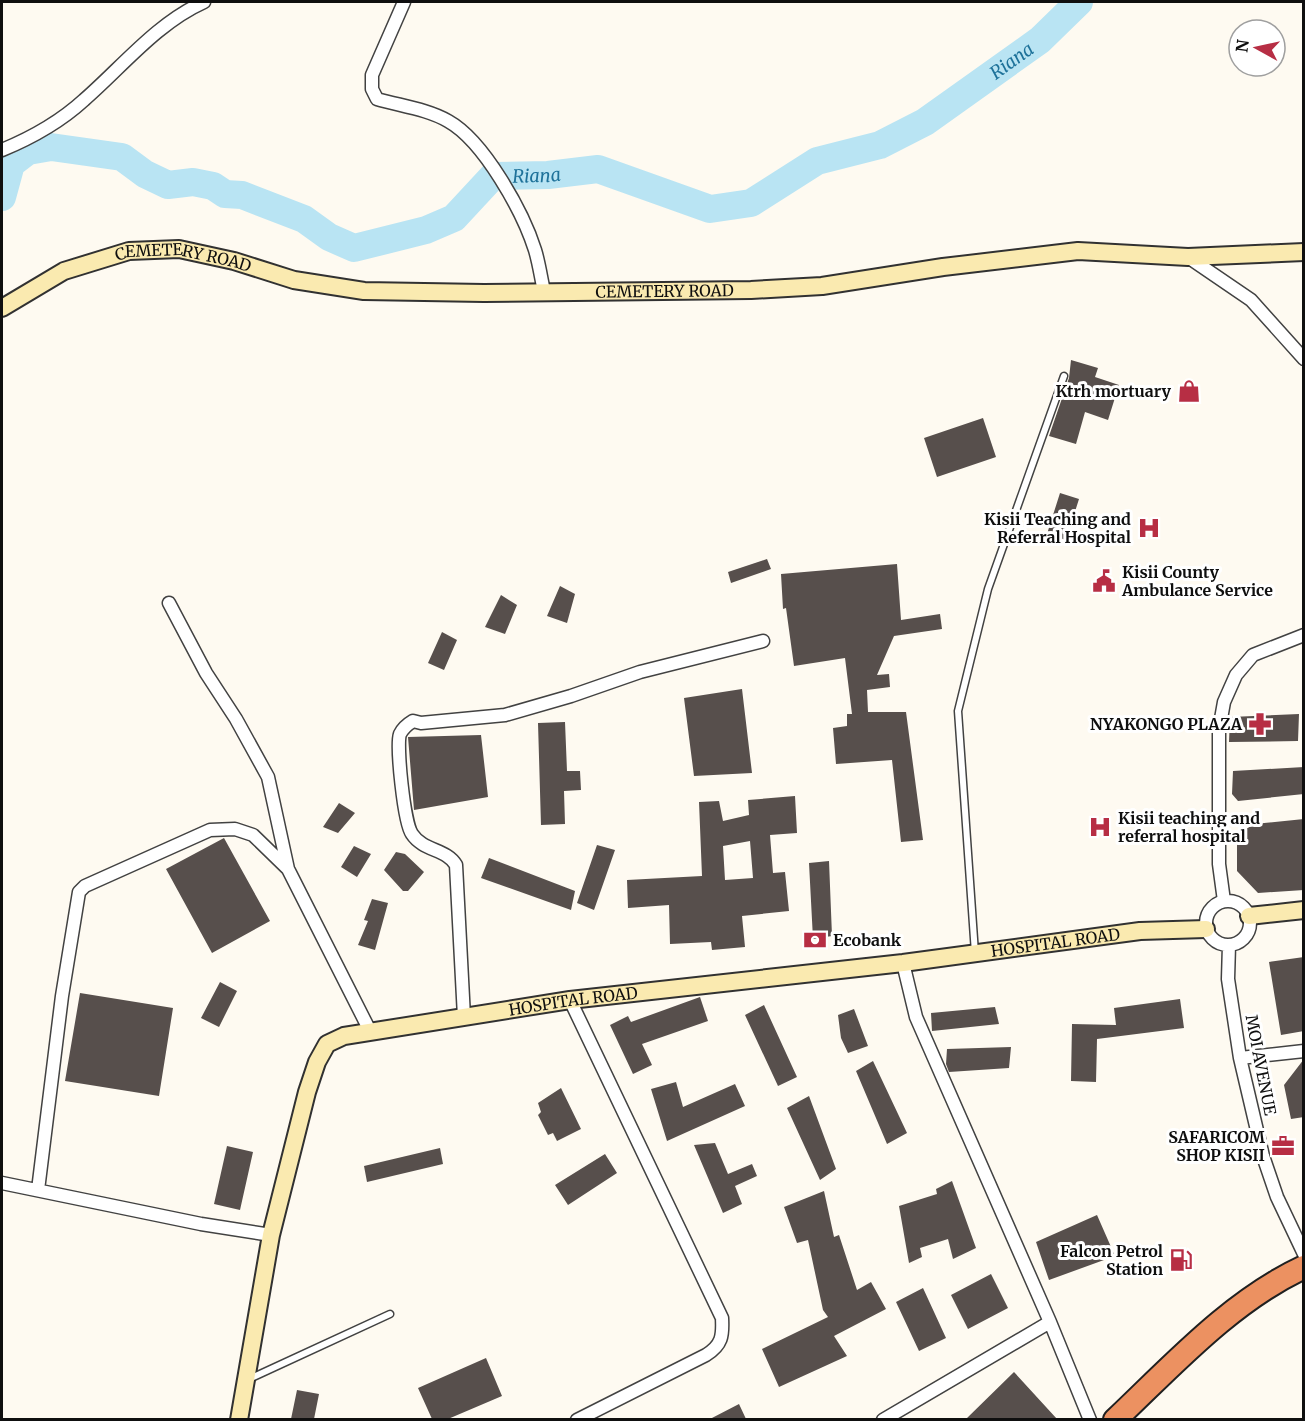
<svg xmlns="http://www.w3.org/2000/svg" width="1305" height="1421" font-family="Merriweather,serif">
  <rect width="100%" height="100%" fill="#fefaf1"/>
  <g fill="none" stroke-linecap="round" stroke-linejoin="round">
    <!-- river -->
    <path stroke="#b9e4f3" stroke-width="28" id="s1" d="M2,197L11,164L28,151L51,147L122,157L145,174L168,185L193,182L213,186L225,194L242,195L304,219L329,237L354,248L426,230L454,218L493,176L548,175L598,169L710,209L751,203L817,161L880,145L925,122L1040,40L1079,2"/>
  </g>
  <!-- building -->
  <path fill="#574f4c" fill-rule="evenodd" d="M1071,360L1098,368L1095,377L1119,385L1108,420L1085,412L1076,444L1049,436L1069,378Z
    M983,418L996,457L937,477L924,438Z
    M1060,493L1079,499L1066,540L1047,534Z
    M767,559L771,569L731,583L728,572Z
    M897,564L901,620L940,614L942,629L894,636L877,675L889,674L890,687L867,690L868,712H906L923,840L901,842L892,760L836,764L833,728L847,726V714H852L845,658L794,666L786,608L783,609L781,574Z
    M560,586L575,594L567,623L547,616Z
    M501,595L517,605L505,634L485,627Z
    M442,632L457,640L444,670L428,663Z
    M742,689L752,773L694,776L684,698Z
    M1299,714L1298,741L1229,742L1230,717Z
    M565,722L567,771H580L581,790L564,791L565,824L541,825L538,723Z
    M481,735L488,797L414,810L408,737Z
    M1304,767V794L1238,801L1232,794L1233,771Z
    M795,796L797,833L770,835L773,873L785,872L789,911L742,916L745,947L712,950L711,942L670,944L669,905L628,908L627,880L702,876L699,802L719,801L723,821L749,815L748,800ZM750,841L753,878L725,880L723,846Z
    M339,803L355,813L338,833L323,827Z
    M1304,819V890L1258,893L1237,871V835L1254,824Z
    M224,838L270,921L212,953L166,869Z
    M597,845L615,850L594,910L577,903Z
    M354,846L371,854L357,877L341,867Z
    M396,852L405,854L424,872L408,891H403L384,870Z
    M489,858L575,891L571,910L481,878Z
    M829,861L832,936L813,939L809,863Z
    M372,899L388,903L375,950L358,945L368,921L364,920Z
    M1304,957V1031L1281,1035L1269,962Z
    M220,982L237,991L219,1027L201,1018Z
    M80,993L173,1008L159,1096L65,1081Z
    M700,997L708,1021L642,1044L652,1065L633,1074L610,1025L628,1016L631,1022Z
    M1180,999L1184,1028L1097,1039L1096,1082L1071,1081L1072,1024L1116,1025L1114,1008Z
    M764,1005L797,1077L778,1086L745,1015Z
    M995,1007L999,1024L932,1031L931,1013Z
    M854,1009L868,1046L848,1053L841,1038L838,1015Z
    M1011,1047L1009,1068L949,1072L946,1064L947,1049Z
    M1304,1059V1117L1291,1119L1284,1085Z
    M873,1061L907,1133L887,1144L856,1071Z
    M676,1082L683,1107L735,1084L745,1106L667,1141L651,1089Z
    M561,1088L581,1129L557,1141L553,1133L548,1135L538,1115L541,1112L538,1103Z
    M809,1096L836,1169L820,1180L787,1108Z
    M715,1143L728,1174L752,1164L757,1176L735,1186L742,1204L723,1213L694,1145Z
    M227,1146L253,1152L240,1210L214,1204Z
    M440,1148L443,1164L367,1182L364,1166Z
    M605,1154L617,1173L568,1205L555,1185Z
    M952,1181L976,1248L953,1259L948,1239L920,1248L922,1257L909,1263L899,1206L937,1194L936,1189Z
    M824,1191L834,1237L839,1235L857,1290L871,1282L886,1309L834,1336L847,1356L779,1387L762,1349L828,1317L823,1310L808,1240L797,1243L784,1207Z
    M1097,1215L1115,1256L1049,1280L1036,1242Z
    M991,1274L1008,1308L968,1329L951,1295Z
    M923,1288L946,1338L919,1351L896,1302Z
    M486,1358L502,1396L448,1419H432L418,1388Z
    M1014,1372L1057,1419H966Z
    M297,1390L319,1394L314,1419H291Z
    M739,1404L746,1419H710Z"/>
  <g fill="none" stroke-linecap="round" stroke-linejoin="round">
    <!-- lane casing -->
    <g stroke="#424242" stroke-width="9">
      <path id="lane" d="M975,953L958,711L988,589L1064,376
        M249,1379L390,1314"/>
    </g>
    <!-- street casing -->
    <g stroke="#424242" stroke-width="15">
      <path id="street" d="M404,2L372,75V89L377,99C401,106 427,109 448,121C484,141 523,212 535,250C539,263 541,278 544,291
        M2,150C31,138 60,122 84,100C122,67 157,23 204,2
        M1188,257L1251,300L1304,359
        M169,603L206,673L236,719L268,777L288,869L370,1031
        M1206 923a22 22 0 1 1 44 0a22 22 0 1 1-44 0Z
        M1224,901L1219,864V730L1224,702L1236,675L1253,655L1304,635
        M1229,945L1228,979L1240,1058L1263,1156L1277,1197L1304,1254
        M903,963L916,1017L1050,1322L1090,1420
        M570,1000L722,1318C723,1336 722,1345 706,1355L577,1420
        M464,1017L456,865C447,849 423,851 412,834C404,823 396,745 400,734C403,728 408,724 413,721L421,723L505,715L571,696L640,672L763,641
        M1240,1058L1304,1051
        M2,1183L201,1224L271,1235
        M38,1190L62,996L79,892L85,886L210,830L235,829L253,835L288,869
        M883,1420L1050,1322"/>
    </g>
    <!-- secondary casing -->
    <g stroke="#313131" stroke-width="20">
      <g id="secondary">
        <path id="s2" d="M2,308L64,271L129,251L179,249L234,261L294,280L364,291L484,293L751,290L822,286L943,267L1078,251L1188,257L1304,252"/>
        <path d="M1249,916L1304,910"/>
        <path id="s3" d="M239,1420L271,1235L307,1092L317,1062L327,1044L344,1036L570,1000L903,963L1140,931L1206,929"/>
      </g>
    </g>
    <!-- highway casing -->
    <g stroke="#202020" stroke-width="26">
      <path id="highway" d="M1115,1420C1173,1365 1231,1301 1304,1267"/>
    </g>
    <!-- lane -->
    <use href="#lane" stroke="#fff" stroke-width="6"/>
    <!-- street -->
    <use href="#street" stroke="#fff" stroke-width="12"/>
    <!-- secondary -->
    <use href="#secondary" stroke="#faeab0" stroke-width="16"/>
    <!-- highway -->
    <use href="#highway" stroke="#ec9161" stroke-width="22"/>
  </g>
  <!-- icons -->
  <defs>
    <g id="shop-bare" transform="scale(1.8)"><path d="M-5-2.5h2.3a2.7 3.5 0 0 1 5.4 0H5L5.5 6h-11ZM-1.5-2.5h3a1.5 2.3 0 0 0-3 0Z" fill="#b72e44" stroke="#fff" stroke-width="2.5" paint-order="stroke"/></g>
    <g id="hospital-bare" transform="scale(1.8)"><path d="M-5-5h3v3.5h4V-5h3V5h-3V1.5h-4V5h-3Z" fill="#b72e44" stroke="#fff" stroke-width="2.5" paint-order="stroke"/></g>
    <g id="civic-bare" transform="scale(1.8)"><path d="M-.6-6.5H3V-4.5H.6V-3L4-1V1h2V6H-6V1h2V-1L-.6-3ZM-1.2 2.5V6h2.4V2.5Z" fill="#b72e44" stroke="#fff" stroke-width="2.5" paint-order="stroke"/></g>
    <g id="pharmacy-bare" transform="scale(1.8)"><path d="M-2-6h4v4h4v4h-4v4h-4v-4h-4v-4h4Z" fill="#b72e44" stroke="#fff" stroke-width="2.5" paint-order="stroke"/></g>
    <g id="bank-bare" transform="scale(1.8)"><path d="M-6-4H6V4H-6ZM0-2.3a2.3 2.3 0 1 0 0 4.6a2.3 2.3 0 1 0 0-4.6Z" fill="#b72e44" stroke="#fff" stroke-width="2.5" paint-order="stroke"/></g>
    <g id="office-bare" transform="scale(1.8)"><path d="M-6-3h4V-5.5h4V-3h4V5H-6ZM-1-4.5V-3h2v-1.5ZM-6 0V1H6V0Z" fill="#b72e44" stroke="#fff" stroke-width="2.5" paint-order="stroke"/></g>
    <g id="fuel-bare" transform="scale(1.8)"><path d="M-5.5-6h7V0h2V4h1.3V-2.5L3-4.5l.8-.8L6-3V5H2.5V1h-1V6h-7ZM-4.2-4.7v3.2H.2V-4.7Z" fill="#b72e44" stroke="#fff" stroke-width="2.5" paint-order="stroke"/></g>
  </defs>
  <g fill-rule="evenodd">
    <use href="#shop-bare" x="1189" y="391"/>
    <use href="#hospital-bare" x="1149" y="528"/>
    <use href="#civic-bare" x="1104" y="581"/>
    <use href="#pharmacy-bare" x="1260" y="724"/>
    <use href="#hospital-bare" x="1100" y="827"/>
    <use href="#bank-bare" x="815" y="940"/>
    <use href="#office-bare" x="1283" y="1146"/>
    <use href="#fuel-bare" x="1181" y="1260"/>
  </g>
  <g text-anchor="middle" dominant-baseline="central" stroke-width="6" stroke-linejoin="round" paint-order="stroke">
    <!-- street labels -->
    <g font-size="16" fill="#0f0f0f" stroke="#fff">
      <text stroke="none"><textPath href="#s2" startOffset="195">CEMETERY ROAD</textPath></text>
      <text stroke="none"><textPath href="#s2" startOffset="681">CEMETERY ROAD</textPath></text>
      <text stroke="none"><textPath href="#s3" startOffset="1124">HOSPITAL ROAD</textPath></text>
      <text stroke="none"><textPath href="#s3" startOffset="638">HOSPITAL ROAD</textPath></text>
      <text transform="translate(1261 1065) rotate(79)">MOI AVENUE</text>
    </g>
    <!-- poi labels -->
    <g font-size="16" font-weight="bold" fill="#0f0f0f" stroke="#fff" text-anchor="end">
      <text x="1171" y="391">Ktrh mortuary</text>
      <text x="1131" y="519">Kisii Teaching and<tspan x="1131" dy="18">Referral Hospital</tspan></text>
      <text x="1122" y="572" text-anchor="start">Kisii County<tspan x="1122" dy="18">Ambulance Service</tspan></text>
      <text x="1242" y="724">NYAKONGO PLAZA</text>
      <text x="1118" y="818" text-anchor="start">Kisii teaching and<tspan x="1118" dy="18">referral hospital</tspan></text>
      <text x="833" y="940" text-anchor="start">Ecobank</text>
      <text x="1265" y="1137">SAFARICOM<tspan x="1265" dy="18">SHOP KISII</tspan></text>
      <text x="1163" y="1251">Falcon Petrol<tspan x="1163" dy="18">Station</tspan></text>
    </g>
    <!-- water labels -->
    <g font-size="18" font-style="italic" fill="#1e729a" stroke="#fff">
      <text stroke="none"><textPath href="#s1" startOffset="1134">Riana</textPath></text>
      <text stroke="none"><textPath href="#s1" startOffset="612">Riana</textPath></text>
    </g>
  </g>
  <!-- border -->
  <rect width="1305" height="1421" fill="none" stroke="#0f0f0f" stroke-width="6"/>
  <!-- north arrow -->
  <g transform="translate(1257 48) rotate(278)"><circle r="28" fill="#ffffff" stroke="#9f9f9f" stroke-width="1.5"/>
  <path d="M0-4.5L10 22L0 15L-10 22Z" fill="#b72e44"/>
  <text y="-9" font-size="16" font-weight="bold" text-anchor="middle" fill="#0f0f0f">N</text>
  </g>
</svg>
